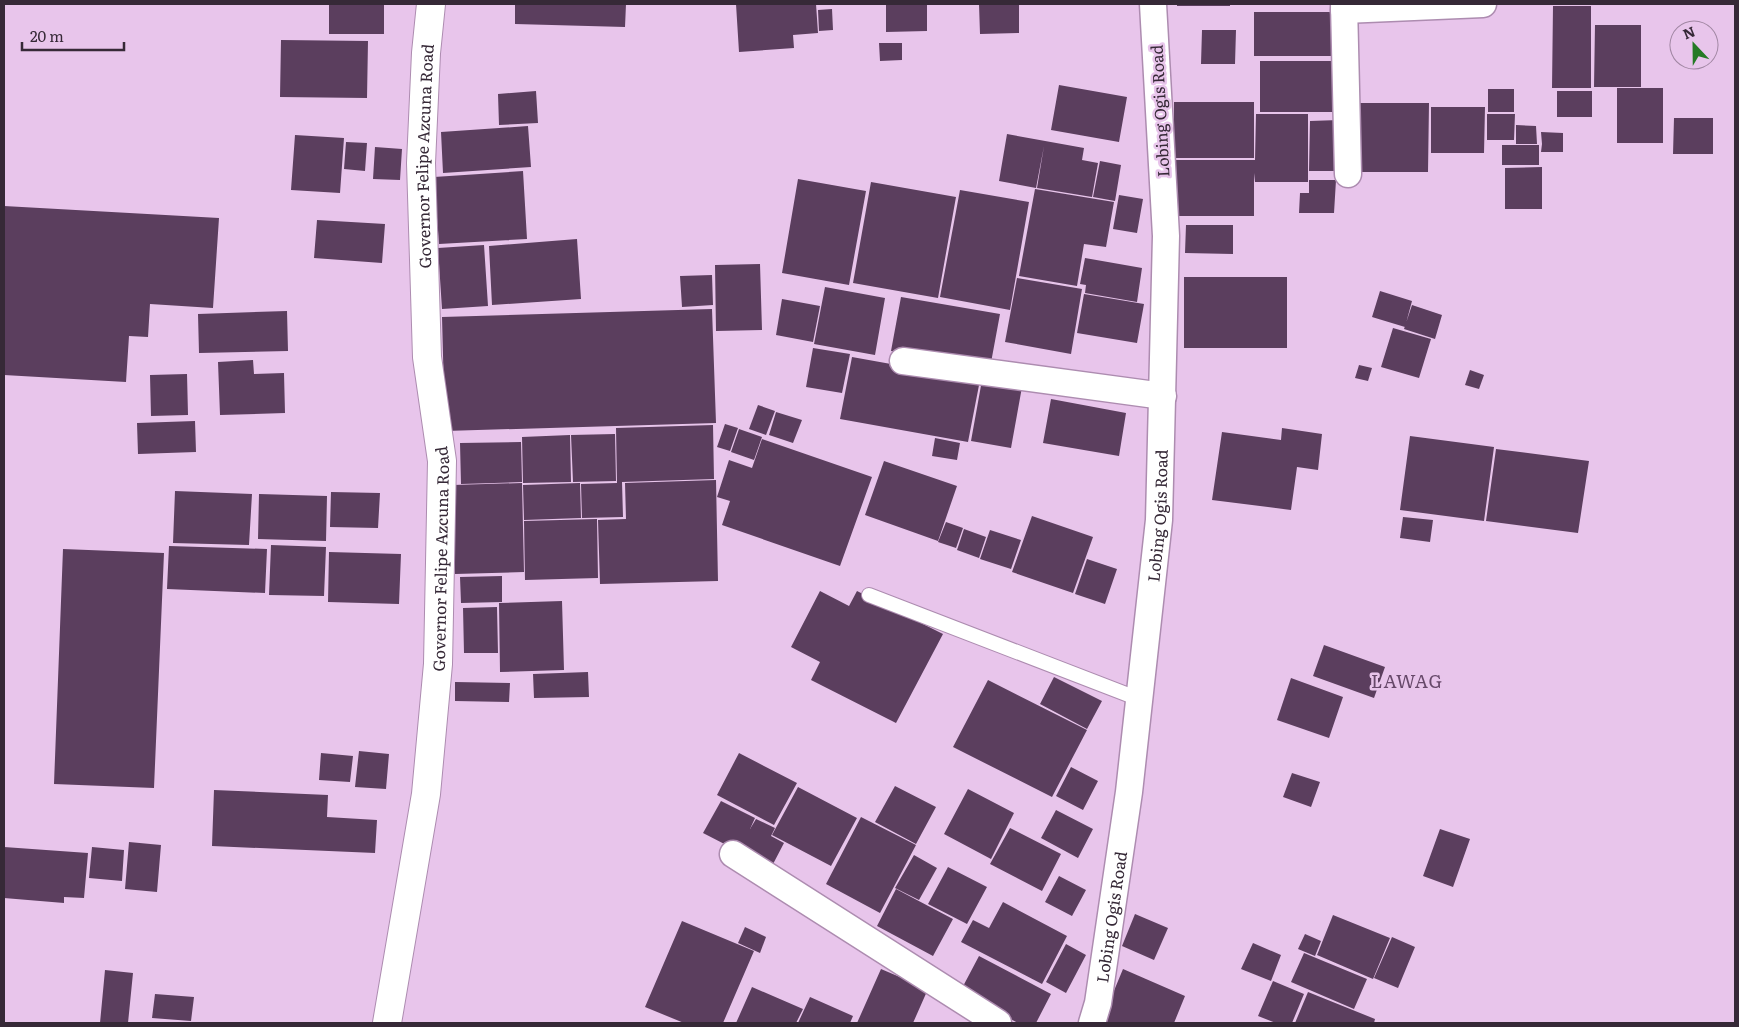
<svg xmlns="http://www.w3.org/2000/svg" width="1739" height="1027" font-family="Literata,serif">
  <rect width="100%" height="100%" fill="#e8c5eb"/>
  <!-- building -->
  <path fill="#5b3e5e" d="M329,4H384V34H329Z
    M515,4H626L625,27L515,24Z
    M736,4H816L818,33L793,35L794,48L739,52Z
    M886,4H927V31L886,32Z
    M979,4H1019V33L980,34Z
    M1177,4H1230V6H1177Z
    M1553,6H1591V88H1552Z
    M832,9L833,30L819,31L818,10Z
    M1254,12H1339V56H1254Z
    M1595,25H1641V87H1594Z
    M1202,30H1236L1235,64H1201Z
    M281,40L368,41L367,98L280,97Z
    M879,43H902V60L880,61Z
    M1260,61H1336V112H1260Z
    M1059,85L1127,97L1119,142L1051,130Z
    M1617,88H1663V143H1617Z
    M1488,89H1514V112H1488Z
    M536,91L538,123L499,125L498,94Z
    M1557,91H1592V117H1557Z
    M1174,102H1254V158H1174Z
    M1353,103H1429L1428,172H1352Z
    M1431,107H1485L1484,153H1431Z
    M1256,114H1308V182H1255L1254,173V216H1172L1173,160H1255Z
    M1487,114H1515L1514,140H1487Z
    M1674,118H1713V154H1673Z
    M1339,120V171H1309L1310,121Z
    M1516,125L1536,126L1537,144H1516Z
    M528,126L531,167L443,173L441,132Z
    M1541,132L1563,133V152H1541L1542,144Z
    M1007,134L1084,148L1082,160L1098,163L1092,197L1037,188L1044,146L1036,188L999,181Z
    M295,135L344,138L340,193L291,190Z
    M346,142L367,143L365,171L344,169Z
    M1502,145H1539V165H1502Z
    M375,147L402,149L400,180L373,179Z
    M1100,161L1121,165L1115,201L1093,197Z
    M1542,167V209H1505V168Z
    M523,171L527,239L439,244L434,177Z
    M798,179L866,191L849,285L782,273Z
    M1309,180H1336L1334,213H1299L1300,193H1309Z
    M871,182L956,197L938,298L853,283Z
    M1035,189L1114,202L1106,247L1084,244L1077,286L1019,276Z
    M960,190L1029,202L1010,310L940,297Z
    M1119,195L1143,199L1137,233L1113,229Z
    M4,206L219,218L213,308L150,304L148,337L129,336L126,382L4,375Z
    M317,220L385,224L382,263L314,258Z
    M1186,225H1233V254L1185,253Z
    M577,239L581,299L492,305L489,246Z
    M484,245L488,306L442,309L438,248Z
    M1085,258L1142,268L1137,302L1085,293L1086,285L1080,284Z
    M760,264L762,330L716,331L715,265Z
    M712,275L713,305L682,307L680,276Z
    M1184,277H1287V348H1184Z
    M1017,278L1082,289L1071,354L1005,342Z
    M825,287L885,298L875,355L814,344Z
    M1380,291L1412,301L1405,327L1372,317Z
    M1084,294L1144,304L1137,343L1077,333Z
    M901,297L1000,314L990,368L891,351Z
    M782,299L820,306L813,342L776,335Z
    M1412,305L1442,315L1435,339L1404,329Z
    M712,309L716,423L445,431L442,317Z
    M287,311L288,351L199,353L198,314Z
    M1393,328L1431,339L1419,378L1381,367Z
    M813,348L850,354L842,393L806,387Z
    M852,357L980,380L968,442L840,419Z
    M253,360L254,374L284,373L285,413L220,415L218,362Z
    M1359,365L1372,368L1368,381L1355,378Z
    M1470,370L1484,375L1479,389L1465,385Z
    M187,374L188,415L151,416L150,375Z
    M982,380L1022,387L1011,448L971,441Z
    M1051,399L1126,413L1119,456L1043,443Z
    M758,405L775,411L766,435L749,429Z
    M776,412L802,420L793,443L769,435Z
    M195,421L196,452L138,454L137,423Z
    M725,424L738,428L730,451L717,447Z
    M713,425L714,479L622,482L623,517L582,518L581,484L617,483L616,428Z
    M1282,428L1322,434L1318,470L1297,467L1291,510L1212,500L1222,432L1281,440Z
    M739,429L762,437L754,460L731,452Z
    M615,434L616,481L573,482L571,435Z
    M570,435L571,482L523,483L522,437Z
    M1410,436L1494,447L1484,521L1400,510Z
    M935,438L960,443L957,460L932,456Z
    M762,439L872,477L840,566L722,525L730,501L717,497L729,460L752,468Z
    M521,442L522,482L461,484L460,443Z
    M1496,449L1589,461L1578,533L1486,521Z
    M884,461L957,486L938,541L865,515Z
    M716,480L718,581L600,584L598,520L626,519L625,483Z
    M522,483L524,572L455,574L453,485Z
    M580,483L581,518L524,520L523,485Z
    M175,491L252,494L249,545L173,543Z
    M331,492L380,493L378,528L330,527Z
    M259,494L327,496L326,541L258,539Z
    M1032,516L1093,537L1073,593L1012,572Z
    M1403,517L1433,520L1430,542L1400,538Z
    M597,519L598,578L525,580L524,521Z
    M946,522L963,528L956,548L938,542Z
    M964,529L986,537L979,558L957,550Z
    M990,530L1021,540L1011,569L980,559Z
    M271,545L326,547L324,596L269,595Z
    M169,546L267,549L265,593L167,589Z
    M63,549L164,553L154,788L54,784Z
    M329,552L401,554L399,604L328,602Z
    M1087,559L1117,569L1105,604L1075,594Z
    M502,576V602L461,603L460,577Z
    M820,591L849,606L857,591L943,634L896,723L811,680L820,662L791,647Z
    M562,601L564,670L500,672L499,603Z
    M497,607L498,653H464L463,608Z
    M1324,645L1385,667L1374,698L1313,676Z
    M588,672L589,697L534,698L533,674Z
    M1054,677L1102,701L1087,729L1040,704Z
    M1291,678L1343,697L1329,738L1277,720Z
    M988,680L1087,730L1052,797L953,747Z
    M455,682L510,683L509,702L455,701Z
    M359,751L389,754L386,789L355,787Z
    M321,753L353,756L350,782L319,780Z
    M739,753L797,783L774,825L717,795Z
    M1071,767L1098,781L1083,810L1056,796Z
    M1292,773L1320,782L1311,807L1283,797Z
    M895,786L936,807L916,844L875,822Z
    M798,787L857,818L831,866L772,835Z
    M968,789L1014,813L991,859L944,834Z
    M214,790L328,795L327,817L377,820L375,853L212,846Z
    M721,801L755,818L750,829L756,819L775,828L771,836L784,843L772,866L738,851L703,833Z
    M1056,810L1093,829L1078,858L1041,838Z
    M861,817L916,845L880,913L826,884Z
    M1010,828L1061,854L1042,891L990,864Z
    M1440,829L1470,839L1453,887L1423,876Z
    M129,842L161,845L157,892L125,889Z
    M4,847L88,853L84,898L64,897V903L4,898Z
    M92,847L124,850L122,881L89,878Z
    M914,855L937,868L919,900L895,888Z
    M948,867L987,887L967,924L928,904Z
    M1059,876L1086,890L1072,916L1045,902Z
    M896,889L953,919L933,956L877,926Z
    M1003,902L1067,936L1042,984L961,942L973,920L989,928Z
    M1135,914L1168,928L1154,960L1122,946Z
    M1333,915L1390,938L1373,979L1317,955Z
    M682,921L754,951L723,1023H684L645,1007Z
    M745,927L766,937L760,953L738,943Z
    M1305,934L1321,941L1315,956L1298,949Z
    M1392,937L1415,947L1398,988L1374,978Z
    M1253,943L1281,955L1271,981L1241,969Z
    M1066,944L1086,955L1066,993L1046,982Z
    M1304,953L1367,979L1354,1009L1291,982Z
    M979,956L1051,994L1036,1023H1018L960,992Z
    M881,969L928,989L913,1023H857Z
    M1123,969L1185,996L1174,1023H1104L1101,1022Z
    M105,970L133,973L128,1023H100Z
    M1273,981L1304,994L1292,1023H1276L1258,1016Z
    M752,987L803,1009L796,1023H736Z
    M1308,992L1375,1019L1374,1023H1295Z
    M155,994L194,997L191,1021L152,1018Z
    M810,997L853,1016L850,1023H798Z"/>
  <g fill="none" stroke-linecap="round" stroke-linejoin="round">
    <!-- service casing -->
    <g stroke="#ad8cb0" stroke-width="16">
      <path id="service" d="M869,595L1139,699"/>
    </g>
    <!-- minor casing -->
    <g stroke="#ad8cb0" stroke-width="29">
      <g id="minor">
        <path d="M1344,4L1348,174"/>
        <path d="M1344,10L1483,4"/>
        <path d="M903,361L1163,396"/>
        <path d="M733,854L998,1023"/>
        <path id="s1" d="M1092,1023L1098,1003L1129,792L1159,520L1166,236L1153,4"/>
      </g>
    </g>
    <!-- tertiary casing -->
    <g stroke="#ad8cb0" stroke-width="30">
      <g id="tertiary">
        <path id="s2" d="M387,1023L426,794L438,664L442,461L427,357L421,163L426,53L431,4"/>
      </g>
    </g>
    <!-- service -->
    <use href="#service" stroke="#fff" stroke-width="14"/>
    <!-- minor -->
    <use href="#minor" stroke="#fff" stroke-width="26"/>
    <!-- tertiary -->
    <use href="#tertiary" stroke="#fff" stroke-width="28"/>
  </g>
  <g text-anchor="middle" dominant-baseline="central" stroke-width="5" stroke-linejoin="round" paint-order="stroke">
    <!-- street labels -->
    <g font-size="16" fill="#362937" stroke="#e8c5eb">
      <text transform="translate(1159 111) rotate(-93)">Lobing Ogis Road</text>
      <text stroke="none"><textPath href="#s2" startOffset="872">Governor Felipe Azcuna Road</textPath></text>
      <text stroke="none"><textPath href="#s1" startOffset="512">Lobing Ogis Road</textPath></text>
      <text stroke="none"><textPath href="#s2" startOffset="468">Governor Felipe Azcuna Road</textPath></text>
      <text stroke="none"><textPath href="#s1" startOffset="108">Lobing Ogis Road</textPath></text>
    </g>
    <!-- neighbourhood labels -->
    <g font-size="18" letter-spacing="1" fill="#67496a" stroke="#e8c5eb">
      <text x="1407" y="680">LAWAG</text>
    </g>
  </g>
  <!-- border -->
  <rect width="1739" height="1027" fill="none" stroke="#362937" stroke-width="10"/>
  <!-- north arrow -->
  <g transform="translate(1694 45) rotate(338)"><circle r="24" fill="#e8c5eb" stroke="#a187a3"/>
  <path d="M0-4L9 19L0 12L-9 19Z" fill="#267a26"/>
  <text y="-8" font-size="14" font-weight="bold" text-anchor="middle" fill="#362937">N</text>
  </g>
  <!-- scale -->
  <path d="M22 42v8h102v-8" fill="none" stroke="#362937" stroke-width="2.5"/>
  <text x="30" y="42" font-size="15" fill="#362937" stroke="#e8c5eb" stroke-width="4" paint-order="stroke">20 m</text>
</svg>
